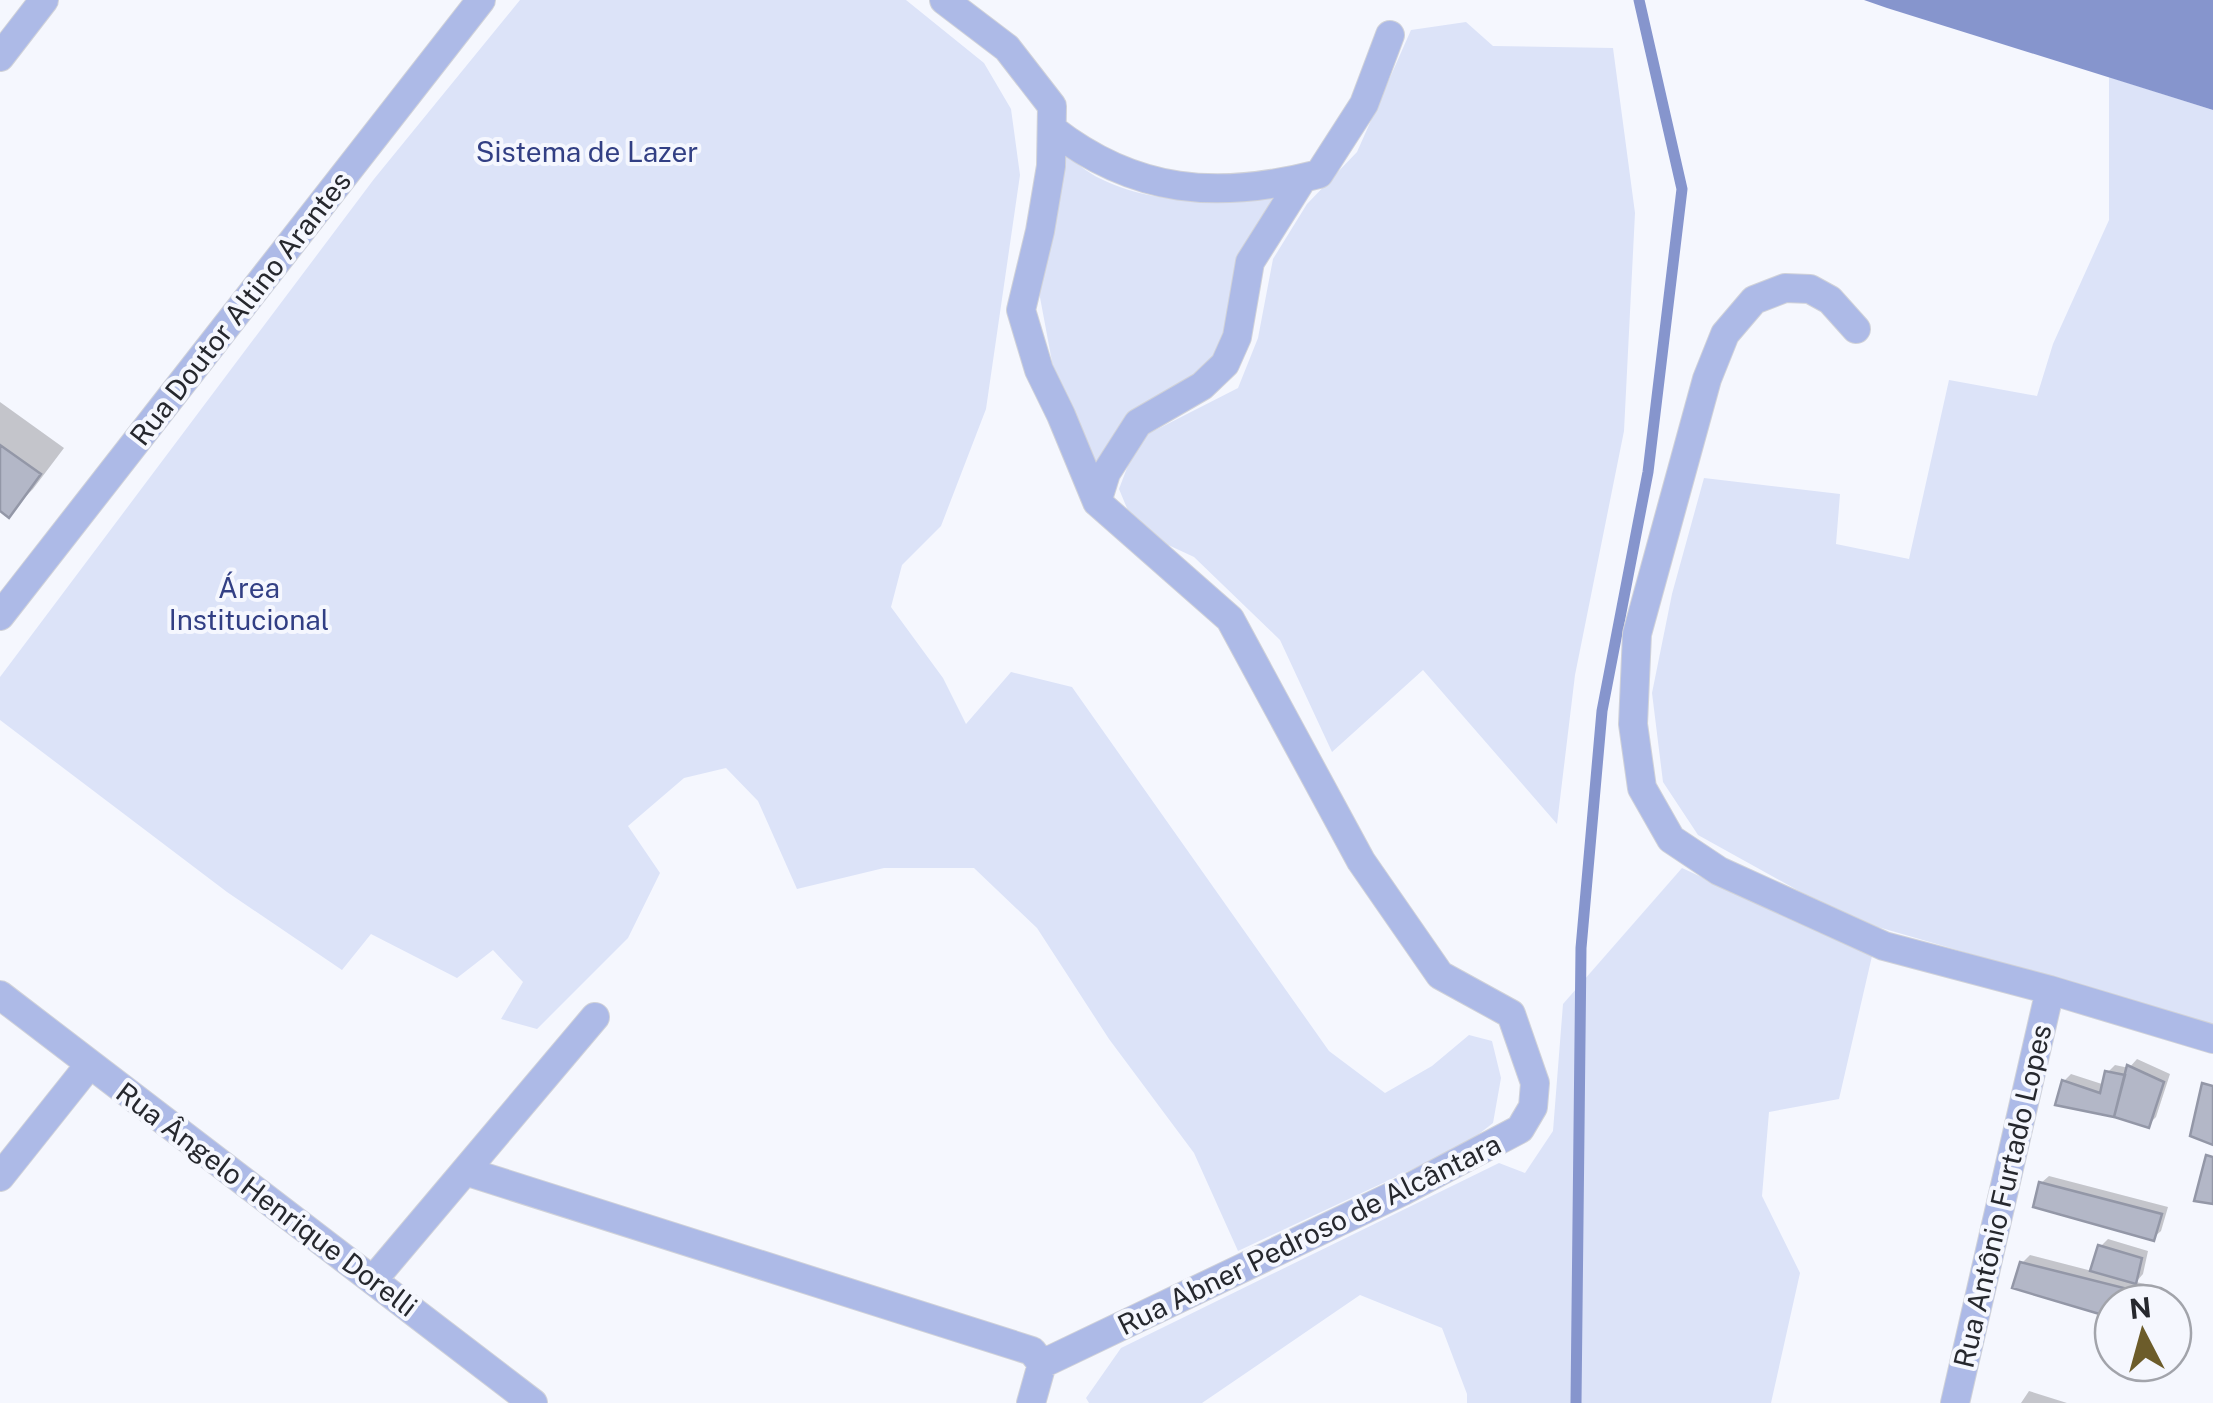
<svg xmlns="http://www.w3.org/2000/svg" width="2213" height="1403" font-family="'Public Sans',sans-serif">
  <rect width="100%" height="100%" fill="#f5f7fe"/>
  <!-- green -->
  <path fill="#dce3f8" d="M520,0H906L984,63L1011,109L1020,175L986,409L941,526L902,565L891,607L943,678L966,724L1011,672L1072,687L1329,1051L1385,1093L1432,1066L1469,1035L1492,1041L1501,1078L1493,1123L1466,1144L1238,1251L1194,1153L1109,1039L1037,928L974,868H884L797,889L758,801L726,768L684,778L628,826L660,873L628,938L537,1029L501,1019L523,982L493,950L457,978L371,934L342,970L227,892L0,720V677L374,179Z
    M1466,22L1493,46L1613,48L1635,213L1624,431L1575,675L1557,824L1423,670L1332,752L1280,640L1194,557L1136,530L1119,489L1138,439L1238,388L1258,338L1273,259L1307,204L1357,152L1411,30Z
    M2109,77L2213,110V1024L1878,927L1799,891L1698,835L1663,782L1652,693L1672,594L1704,478L1840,494L1836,544L1909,559L1949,380L2037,396L2053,344L2109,220Z
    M1062,151C1074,160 1087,173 1101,179C1157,206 1221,203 1281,196L1219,354L1097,476L1053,367L1039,292Z
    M1682,868L1872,956L1839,1099L1769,1112L1762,1196L1800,1273L1771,1403H1467V1394L1442,1328L1360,1295L1202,1403H1089L1086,1398L1121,1348L1499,1163L1525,1173L1553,1131L1563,1004Z"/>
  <!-- water -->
  <path fill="#8695cd" d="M1864,0H2213V110L1887,8Z"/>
  <!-- shadow -->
  <path fill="#0003" d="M0,402L64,448L33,489L8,514L0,508Z
    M2137,1059L2170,1074L2156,1117L2148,1125L2064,1081L2071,1074L2105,1085L2107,1073L2115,1065L2129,1068Z
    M2049,1176L2168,1207L2161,1231L2153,1238L2041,1183Z
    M2108,1239L2148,1251L2143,1274L2136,1282L2158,1287L2153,1303H2113V1315L2022,1263L2030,1255L2092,1271L2100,1247Z
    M2029,1391L2067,1403H2021Z"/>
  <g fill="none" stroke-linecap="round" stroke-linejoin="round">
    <!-- stream -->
    <path stroke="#8695cd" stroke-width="11" d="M1576,1403L1581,948L1602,711L1648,472L1682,189L1639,0"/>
  </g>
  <!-- building -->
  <path fill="#b3b7c7" stroke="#9397a7" stroke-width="2.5" d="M0,445L41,474L9,518L0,511Z
    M2127,1065L2164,1082L2149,1128L2114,1117Z
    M2105,1071L2125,1075L2114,1117L2055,1105L2062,1080L2100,1093Z
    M2202,1083L2213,1086V1145L2190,1136Z
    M2206,1155L2213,1157V1204L2194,1201Z
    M2039,1182L2162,1214L2154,1241L2033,1207Z
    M2098,1245L2142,1258L2136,1284L2090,1271Z
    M2020,1262L2152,1295L2149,1303H2113V1318L2012,1288Z"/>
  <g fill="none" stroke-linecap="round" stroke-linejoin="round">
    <!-- street casing -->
    <g stroke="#d0d2d9" stroke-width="30">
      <path id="street" d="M944,0L1007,48L1052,106L1051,166L1040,231L1021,310L1039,370L1061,415L1097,502L1230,619L1361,861L1440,975L1511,1014L1535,1083L1533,1107L1520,1129L1403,1191L1042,1364L1031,1403
        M0,57L44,0
        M1052,129C1135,194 1218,200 1319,174L1364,104L1390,35
        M1856,329L1830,300L1810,289L1785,288L1754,300L1725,334L1707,379L1637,634L1633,724L1642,788L1671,839L1719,871L1884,946L2050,990L2213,1039
        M1097,502L1106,473L1138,423L1202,386L1225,364L1237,337L1250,262L1303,178
        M0,616L481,0
        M0,995L533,1403
        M465,1171L1032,1351L1042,1364
        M0,1177L90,1064
        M373,1280L595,1017
        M1955,1403L2050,990"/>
    </g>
    <!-- street -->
    <use href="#street" stroke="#adbae7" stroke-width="28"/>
  </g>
  <g text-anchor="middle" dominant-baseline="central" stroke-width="8" stroke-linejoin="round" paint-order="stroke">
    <!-- park labels -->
    <g font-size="28" fill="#323f84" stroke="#f5f7fe">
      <text x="587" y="151">Sistema de Lazer</text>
      <text x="249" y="587">Área<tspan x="249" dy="32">Institucional</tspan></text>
    </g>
    <!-- street labels -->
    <g font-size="28" fill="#26282e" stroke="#f5f7fe">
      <text transform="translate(240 308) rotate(-52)">Rua Doutor Altino Arantes</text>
      <text transform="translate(2002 1196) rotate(-77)">Rua Antônio Furtado Lopes</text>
      <text transform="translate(267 1199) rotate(37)">Rua Ângelo Henrique Dorelli</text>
      <text transform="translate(1309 1234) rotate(-26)">Rua Abner Pedroso de Alcântara</text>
    </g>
  </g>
  <!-- north arrow -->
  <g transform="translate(2143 1333) rotate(354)"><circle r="48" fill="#f5f7fe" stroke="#a2a4ab" stroke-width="2.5"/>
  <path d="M0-8L18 38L0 25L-18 38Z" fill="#6c5c2a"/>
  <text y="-15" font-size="28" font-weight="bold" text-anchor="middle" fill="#26282e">N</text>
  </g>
</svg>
